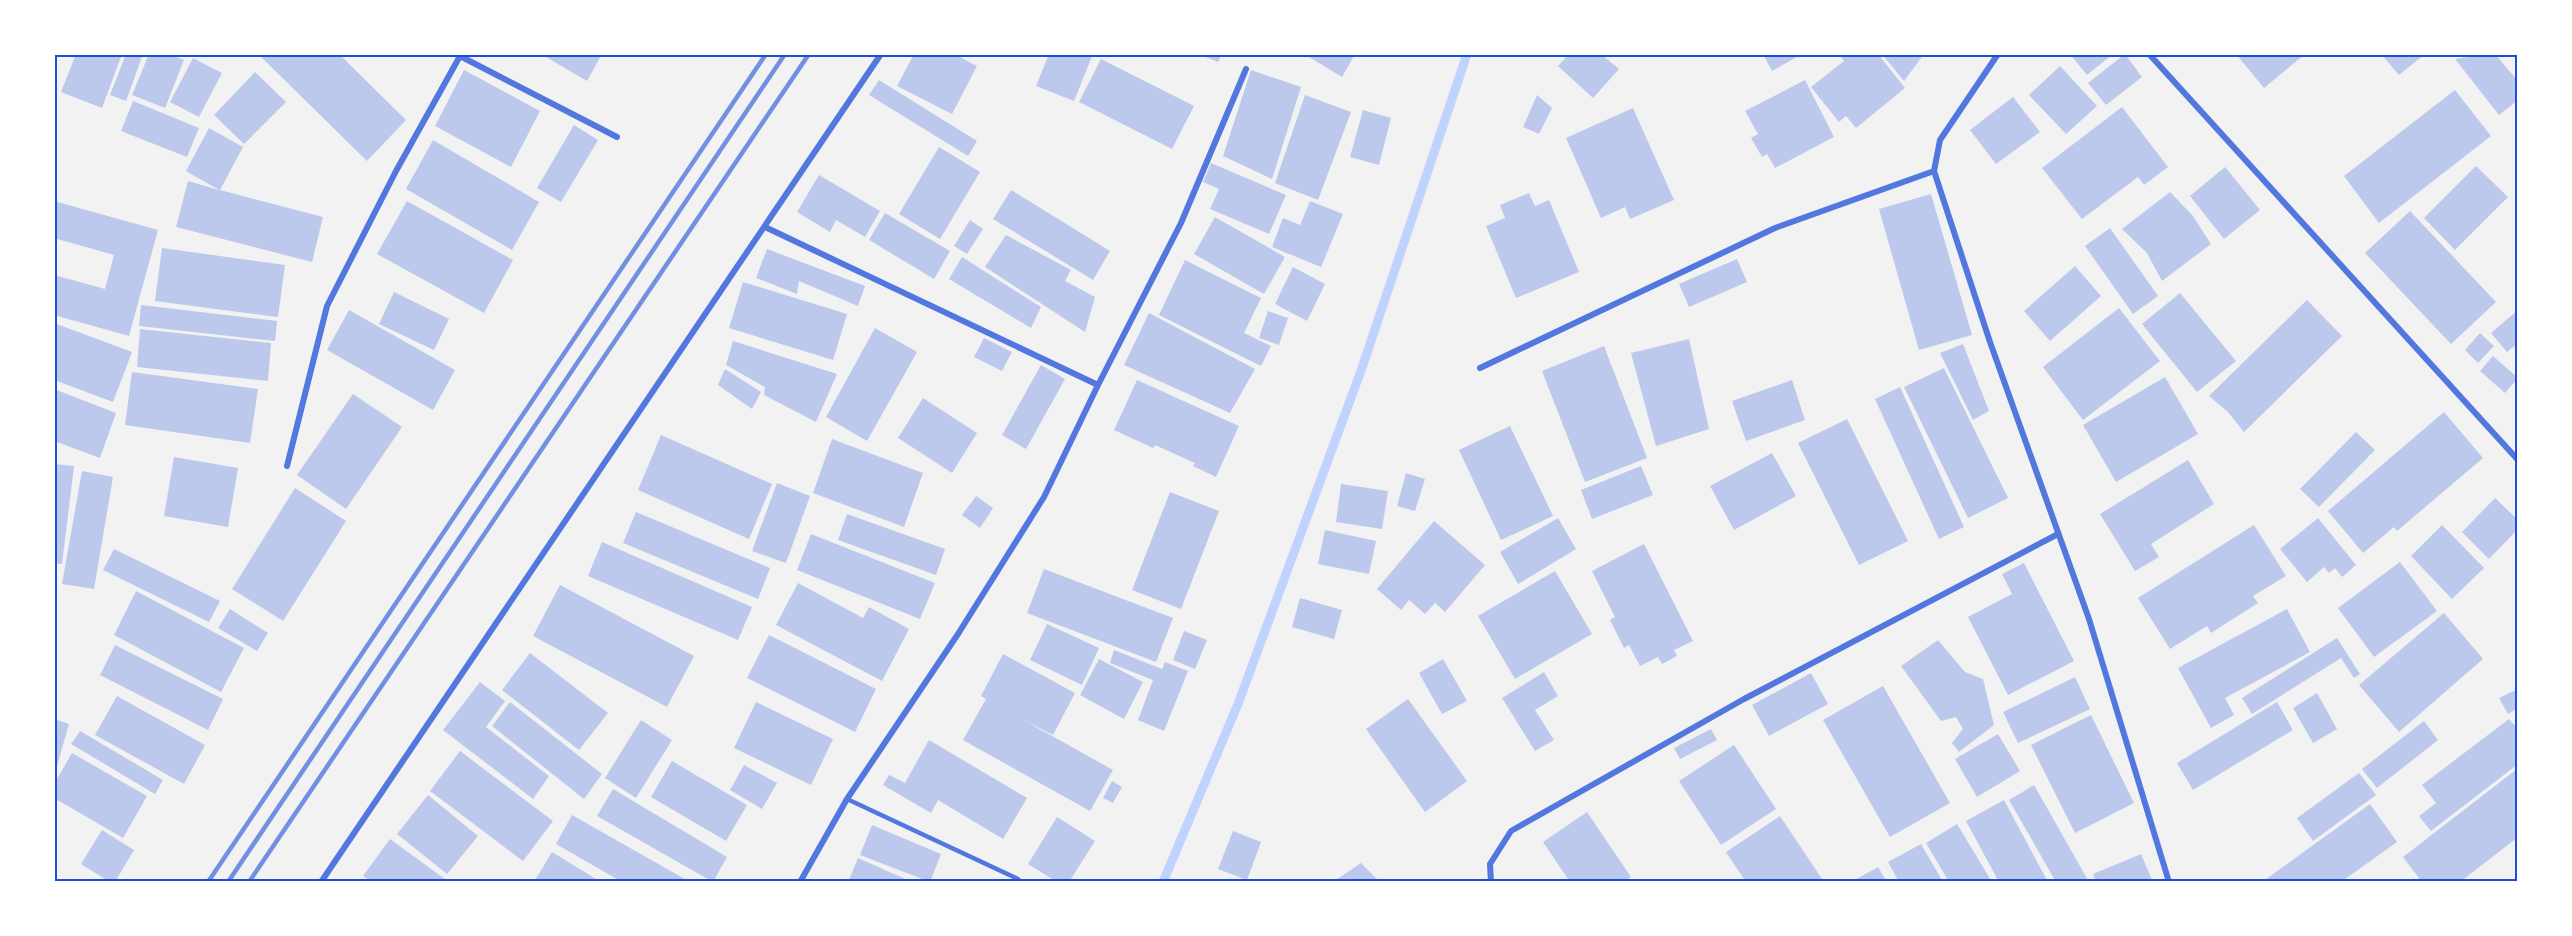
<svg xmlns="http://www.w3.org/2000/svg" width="2572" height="936" font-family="Commissioner,sans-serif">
  <rect width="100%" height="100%" fill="#f2f2f2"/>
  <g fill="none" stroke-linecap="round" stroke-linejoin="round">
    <!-- stream -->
    <path stroke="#bfd3fe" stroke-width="9" d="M1163,882L1238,704L1362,368L1467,54"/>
  </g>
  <!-- building -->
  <path fill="#bdc9ec" d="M76,54H122L102,108L61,92Z
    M126,54H143L126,101L110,95Z
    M149,54H169L184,60L165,108L132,95Z
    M258,54H339L406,120L367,161Z
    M541,54H602L587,81Z
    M914,54H954L977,66L952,114L897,86Z
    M1049,54H1093L1074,101L1036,86Z
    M1198,54H1222L1218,62Z
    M1304,54H1355L1342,77Z
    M1569,54H1601L1619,69L1593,98L1558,66Z
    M1763,54H1802L1772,71Z
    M1841,54H1878L1905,88L1856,128L1846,116L1839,122L1811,87L1844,61L1839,55Z
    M1882,54H1924L1904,81Z
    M2070,54H2113L2087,75Z
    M2125,54L2142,77L2106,105L2088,83Z
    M2236,54H2305L2264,88Z
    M2381,54H2425L2399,75Z
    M2487,54H2495L2518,81V100L2499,115L2455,59Z
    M193,58L222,73L199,117L170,102Z
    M1101,59L1194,106L1172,149L1079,102Z
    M2060,66L2097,106L2066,134L2029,95Z
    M464,70L540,111L511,167L435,126Z
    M1251,70L1301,87L1272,179L1223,156Z
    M255,72L286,102L244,144L214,115Z
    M879,80L977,141L968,156L869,95Z
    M1805,80L1834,137L1775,168L1767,154L1762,157L1751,138L1758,134L1745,111Z
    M2455,90L2491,136L2379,223L2344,176Z
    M1305,95L1351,112L1318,200L1275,183Z
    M1537,95L1552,108L1539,134L1523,127Z
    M2013,97L2040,132L1996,164L1970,130Z
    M133,101L199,128L187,157L121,131Z
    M2122,107L2168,167L2144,185L2138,177L2082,219L2042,168Z
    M1633,108L1674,200L1630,219L1625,207L1601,218L1566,138Z
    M1363,110L1391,118L1379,165L1350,157Z
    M574,125L598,140L561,202L537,188Z
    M209,128L243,147L220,190L323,217L312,262L176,227L188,181L219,190L186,171Z
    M433,140L539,202L512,250L406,189Z
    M939,147L980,172L940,239L899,214Z
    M1211,163L1286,195L1269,234L1210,209L1219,189L1203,182Z
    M2476,166L2508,197L2455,250L2424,218Z
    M2225,167L2260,210L2224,239L2190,196Z
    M819,175L880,211L865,237L836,220L830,232L797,212Z
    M1011,190L1110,251L1093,280L993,219Z
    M2170,192L2193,216L2211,244L2162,281L2147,253L2122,229Z
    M1529,193L1535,206L1549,200L1579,272L1516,298L1486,226L1505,218L1500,205Z
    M1931,194L1972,335L1919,350L1879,209Z
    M54,201L158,230L129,336L54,315V275L105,289L114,255L54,238Z
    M407,201L513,260L484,313L377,254Z
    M1310,201L1343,214L1321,267L1272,247L1283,218L1300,225Z
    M2410,211L2496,302L2451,344L2365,253Z
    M885,213L950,251L934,279L869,240Z
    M1215,217L1285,257L1264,294L1194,254Z
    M970,220L983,229L967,254L954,246Z
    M2110,228L2158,296L2133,314L2085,246Z
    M1006,235L1071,270L1065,281L1095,297L1085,332L985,267Z
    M162,248L285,265L278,317L155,301Z
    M767,249L865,286L858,306L799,281L797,294L756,278Z
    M962,257L1041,307L1031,328L949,279Z
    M1737,259L1747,282L1689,307L1679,284Z
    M1185,260L1261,298L1244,333L1271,346L1261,366L1159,315Z
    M2075,266L2101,296L2050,341L2024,311Z
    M1293,267L1325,284L1307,321L1275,304Z
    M743,282L847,314L833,360L729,328Z
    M394,292L449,319L434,350L379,324Z
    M2180,293L2236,361L2197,392L2142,324Z
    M2307,300L2342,336L2244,432L2228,412L2209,396Z
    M141,305L277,321L275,341L139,326Z
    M2119,308L2160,361L2083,420L2043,367Z
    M349,310L455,370L433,410L327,350Z
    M2518,310V343L2507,352L2491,333Z
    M1268,311L1288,318L1279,345L1259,338Z
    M1149,313L1255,369L1230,413L1124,365Z
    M54,323L132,352L113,402L54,380Z
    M875,328L917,352L867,441L826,417Z
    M140,329L271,343L268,381L137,367Z
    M2480,333L2494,346L2478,363L2465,350Z
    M984,338L1012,352L1002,371L974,357Z
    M1689,339L1709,429L1656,446L1631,353Z
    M733,341L837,374L816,422L764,395L765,387L726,365Z
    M1963,344L1989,411L1973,420L1940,353Z
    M1604,346L1647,458L1585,482L1542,371Z
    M2493,356L2518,378L2505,393L2480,371Z
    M1041,365L1065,379L1026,449L1002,435Z
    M1944,368L2008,498L1968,518L1904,387Z
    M725,369L761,392L752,409L718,385Z
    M132,372L258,389L250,443L125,425Z
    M2165,377L2198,434L2116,482L2083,425Z
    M1137,380L1239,426L1216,477L1193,466L1195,463L1155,445L1153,448L1114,430Z
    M1792,380L1805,420L1746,441L1732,401Z
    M1900,387L1964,527L1939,539L1875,399Z
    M54,389L116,413L100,458L54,441Z
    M353,394L402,427L346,509L297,475Z
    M923,398L977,433L952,473L898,438Z
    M2444,412L2483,458L2397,531L2394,527L2363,553L2328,511Z
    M1847,419L1908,541L1859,565L1798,443Z
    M1510,426L1553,516L1501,540L1459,450Z
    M2356,432L2375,450L2319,507L2300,489Z
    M661,435L772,484L749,539L638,490Z
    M832,439L923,473L904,527L813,493Z
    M1772,453L1796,496L1734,530L1710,486Z
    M174,457L238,468L228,527L164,516Z
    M2188,460L2214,504L2151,544L2159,557L2135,571L2100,514Z
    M54,464L74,466L62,564L54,563Z
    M1641,466L1653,495L1592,519L1581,490Z
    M82,471L113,477L94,589L62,584Z
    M1406,473L1425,479L1415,511L1397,506Z
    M777,483L810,496L786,563L752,551Z
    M1341,484L1388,491L1382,529L1336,522Z
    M295,488L346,521L283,621L232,589Z
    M1170,492L1219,511L1181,609L1132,590Z
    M976,496L993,508L980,528L962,515Z
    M2495,498L2518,520V529L2489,559L2462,532Z
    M636,512L770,568L758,599L623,543Z
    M847,514L945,549L936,575L838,540Z
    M1558,518L1576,549L1518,584L1500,552Z
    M2318,518L2356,565L2342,577L2335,568L2329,573L2324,567L2307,582L2280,549Z
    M1434,521L1485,565L1445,612L1435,603L1425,614L1409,600L1401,610L1377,589Z
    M2254,525L2286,576L2253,596L2258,603L2211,633L2207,626L2170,649L2138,598Z
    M2442,525L2484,568L2452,599L2411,556Z
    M1325,530L1376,541L1369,574L1318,564Z
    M811,534L935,583L920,619L797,570Z
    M602,542L752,607L738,640L588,576Z
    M1644,544L1693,641L1674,650L1677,656L1662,664L1658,657L1640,666L1629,645L1624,648L1610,620L1615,617L1592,571Z
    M114,549L220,601L209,622L103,570Z
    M2400,562L2437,611L2374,657L2338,608Z
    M2024,563L2074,661L2008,695L1968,617L2012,594L2002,574Z
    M1044,569L1173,618L1156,662L1027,613Z
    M1555,571L1592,634L1515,679L1478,616Z
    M798,583L863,618L869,607L909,629L882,681L776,625Z
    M560,585L694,656L667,707L533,636Z
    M136,591L244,648L221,692L114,635Z
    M1300,598L1342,610L1334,639L1292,627Z
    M230,609L268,633L257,651L218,628Z
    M2287,609L2310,652L2225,698L2234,715L2211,728L2178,668Z
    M2444,613L2483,659L2399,732L2359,685Z
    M1047,624L1099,648L1082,685L1030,660Z
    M1184,631L1207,640L1195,669L1173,660Z
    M769,635L876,689L855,732L747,678Z
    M2337,638L2360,674L2354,678L2341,658L2252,714L2242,698Z
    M1938,640L1965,672L1983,679L1994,725L1959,752L1952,743L1963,729L1956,717L1941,721L1901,666Z
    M115,645L223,699L208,730L100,675Z
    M1114,650L1162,669L1165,662L1188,671L1164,731L1138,720L1153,680L1110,663Z
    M530,653L608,713L579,750L502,690Z
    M1003,654L1075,693L1053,735L1020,718L1113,770L1090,811L963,740L986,699L981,696Z
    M1099,659L1143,682L1124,719L1080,695Z
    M1443,659L1467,701L1442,714L1419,673Z
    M1544,672L1558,696L1535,710L1554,740L1535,751L1502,698Z
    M1811,673L1828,704L1769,736L1752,705Z
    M2075,677L2090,709L2018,743L2003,712Z
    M480,682L505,701L486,727L549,776L533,799L443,730Z
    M1883,686L1950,803L1890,837L1823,720Z
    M2518,689V708L2508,714L2499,698Z
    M2317,693L2337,729L2313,743L2293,708Z
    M117,696L205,745L184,784L95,735Z
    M1408,699L1467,781L1425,812L1366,729Z
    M510,702L602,774L584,799L492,726Z
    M756,702L833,739L811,785L734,748Z
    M2277,702L2293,730L2193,790L2177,763Z
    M2091,715L2134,803L2075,833L2031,745Z
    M54,719L69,724L55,773H54Z
    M2509,719L2518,729V764L2431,831L2419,816L2436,803L2422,785Z
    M641,720L672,740L636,798L605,778Z
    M2424,721L2438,740L2377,788L2362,769Z
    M1711,729L1717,740L1680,759L1674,748Z
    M80,731L163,780L155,794L71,744Z
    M1998,734L2020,771L1977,797L1955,759Z
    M929,740L1027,798L1003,839L938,800L931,813L883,785L889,775L905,783Z
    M1734,745L1776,809L1721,845L1679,781Z
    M460,751L553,821L523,861L430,791Z
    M72,753L147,796L123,838L54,798V784Z
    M672,761L747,805L726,841L651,797Z
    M744,765L777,783L762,809L730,790Z
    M2517,769L2518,837L2460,882H2422L2403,857Z
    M2359,773L2376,795L2313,841L2297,818Z
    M1112,781L1122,787L1113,803L1103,798Z
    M2034,785L2089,882H2056L2009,800Z
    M613,789L727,857L713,882L597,816Z
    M428,795L478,836L447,874L397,834Z
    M2004,800L2048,882H1999L1966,821Z
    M2370,804L2397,842L2341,882H2266L2265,880Z
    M1587,812L1631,877L1624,882H1570L1543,842Z
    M572,815L690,882H622L556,844Z
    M1780,816L1822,879L1818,882H1746L1726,852Z
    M1057,817L1095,841L1069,882H1057L1028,864Z
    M1957,824L1992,882H1949L1926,843Z
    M872,825L941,854L930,882L860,855Z
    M102,830L134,850L115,882H110L81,864Z
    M1233,831L1261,842L1247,880L1218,869Z
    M390,839L449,882H372L363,876Z
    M1921,844L1943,882H1899L1888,862Z
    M552,852L601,882H534Z
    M2141,854L2153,882H2096L2093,874Z
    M858,858L912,882H848Z
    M1361,863L1380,882H1333Z
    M1878,867L1887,882H1851Z"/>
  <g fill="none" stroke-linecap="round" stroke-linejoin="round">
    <!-- service -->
    <path stroke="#5277de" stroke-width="4.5" d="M847,799L1018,879"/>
    <!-- minor -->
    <path stroke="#5277de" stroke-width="6" d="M456,54L617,137
      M2149,54L2518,460
      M1934,171L1990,342L2089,619L2169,882
      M765,227L1098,385
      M1480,368L1775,228L1934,171L1940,140L1998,54
      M287,466L327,306L396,171L460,56
      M321,882L881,54
      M800,882L847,799L958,634L1044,497L1098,385L1181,223L1246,69
      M1491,882L1490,864L1511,831L1744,699L2058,534"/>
    <!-- rail -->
    <path stroke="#7290e2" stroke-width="4.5" d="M208,882L766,54
      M228,882L785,54
      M249,882L809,54"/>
  </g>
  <!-- border -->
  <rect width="2572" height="936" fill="none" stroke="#ffffff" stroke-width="111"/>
  <rect x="56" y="56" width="2460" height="824" fill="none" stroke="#1d4ed8" stroke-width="2"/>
</svg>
